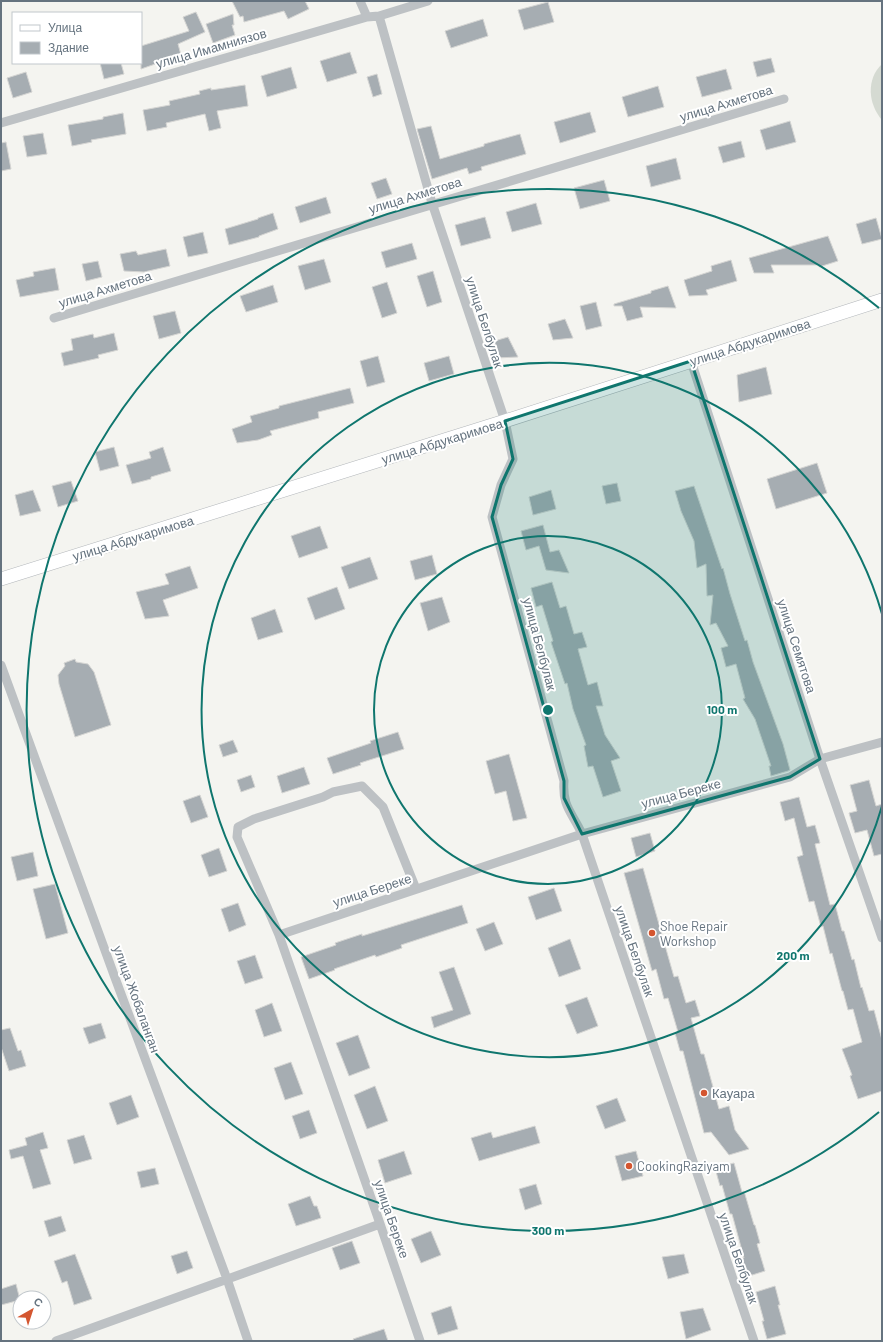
<svg xmlns="http://www.w3.org/2000/svg" width="883" height="1342" font-family="Barlow,sans-serif">
  <rect width="100%" height="100%" fill="#f4f4f0"/>
  <!-- green -->
  <path fill="#d5dad2" d="M882,64V120C868,104 866,79 882,64Z"/>
  <!-- building -->
  <path fill="#a6adb2" stroke="#d5d5d3" d="M232,1H305L309,9L288,19L284,11L244,22L243,16L240,17Z
    M548,2L554,22L524,30L518,10Z
    M196,12L205,32L178,44L181,55L141,69V46L189,31L183,17Z
    M233,14L234,25H232L235,35L213,43L206,24Z
    M483,19L488,36L451,48L445,31Z
    M350,52L357,73L327,82L320,61Z
    M771,58L775,72L757,77L753,62Z
    M100,63H121L124,74L104,79Z
    M291,67L297,88L267,97L261,76Z
    M726,69L732,89L702,97L696,77Z
    M26,72L32,92L13,98L7,78Z
    M377,74L382,94L373,97L367,77Z
    M245,85L248,106L217,111L221,128L209,131L205,114L166,123L167,127L147,131L143,110L170,105L169,101L200,94L199,91L211,88V90Z
    M658,86L664,107L628,117L622,97Z
    M590,112L596,132L560,143L554,122Z
    M123,113L126,134L91,140L92,142L72,146L68,125L103,119V117Z
    M790,121L796,142L766,150L760,130Z
    M431,126L440,159L484,146V144L520,134L526,154L481,167L482,170L469,174L467,168L432,179L417,129Z
    M43,133L47,154L27,157L23,136Z
    M741,141L745,157L723,163L718,147Z
    M6,142L11,169L1,171V143Z
    M676,158L681,179L651,187L646,166Z
    M386,178L392,194L377,199L371,183Z
    M604,180L610,201L580,209L574,188Z
    M326,197L331,213L300,223L295,207Z
    M536,203L542,224L512,232L506,212Z
    M273,213L278,229L259,236V237L229,245L225,229L258,219V218Z
    M485,217L491,238L461,246L455,225Z
    M876,218L882,239L862,244L856,224Z
    M203,232L208,253L188,257L183,237Z
    M828,236L838,261L819,267V265H771L774,273H754L749,258Z
    M412,243L417,259L386,268L381,252Z
    M166,249L170,266L144,272L124,271L120,254L136,251L138,255Z
    M324,259L331,282L305,290L298,266Z
    M731,260L737,281L706,290L708,295L689,296L684,280L712,271L711,266Z
    M98,261L102,277L86,281L82,264Z
    M55,268L59,290L20,297L16,280L34,276L33,272Z
    M433,271L442,302L427,307L417,276Z
    M387,282L397,313L382,318L372,287Z
    M273,285L278,302L246,312L240,296Z
    M668,286L676,308L640,307L643,317L627,321L622,306H614V304L651,293V291Z
    M596,302L602,326L586,330L580,306Z
    M175,311L181,333L159,339L153,316Z
    M565,319L573,338L553,340L548,324Z
    M114,333L118,350L98,355L99,358L64,366L61,353L73,350L71,339L93,334L94,338Z
    M508,337L518,357L496,358L491,342Z
    M378,356L385,382L367,387L360,361Z
    M449,356L454,374L429,381L424,363Z
    M766,367L772,394L739,402L737,375Z
    M350,388L354,403L318,412L319,418L270,431L272,435L258,440L237,443L232,429L252,422L250,416L279,408V406Z
    M114,447L119,466L100,471L95,452Z
    M163,447L171,471L151,477V479L132,484L126,465L151,458L149,452Z
    M817,463L827,493L776,509L767,479Z
    M71,481L78,501L58,507L52,486Z
    M617,483L621,501L606,504L602,486Z
    M694,486L722,569L723,568L730,594L745,641L747,640L753,662L783,744L790,770L788,771L771,776L769,766H771L755,719L743,699L745,698L736,664L726,667L721,648L728,646L716,623L710,625L713,595L707,596L706,564L697,568L694,541L681,511L675,491Z
    M33,490L41,511L20,516L15,495Z
    M551,490L556,509L533,515L529,497Z
    M543,525L550,552L559,550L569,573L546,570L539,546L526,550L521,531Z
    M320,526L328,548L299,558L291,536Z
    M432,555L437,574L415,580L410,561Z
    M370,557L378,579L349,589L341,567Z
    M190,566L198,588L163,600L169,616L145,619L136,592L169,584L165,574Z
    M552,582L560,608L566,606L574,634L582,632L587,647L578,649L588,685L597,682L603,706H596L605,735L620,758L611,761L621,791L603,797L593,766L588,767L584,746L586,745L573,709L567,683L565,684L551,642L553,641L542,605L536,607L531,588Z
    M337,587L345,609L315,620L307,598Z
    M442,597L450,622L428,631L420,603Z
    M275,609L283,632L258,640L251,618Z
    M75,659L76,662L88,664L94,672L111,725L75,737L59,684L58,675L65,666L64,663Z
    M398,732L404,749L360,763L361,765L333,774L327,758L371,743L370,741Z
    M233,740L238,752L223,757L219,745Z
    M509,754L527,818L513,821L506,791L495,794L486,761Z
    M304,767L310,784L282,793L277,776Z
    M251,775L255,787L241,792L237,780Z
    M869,780L876,806L882,804V854L874,856L867,830L855,833L849,813L857,811L850,785Z
    M200,795L208,817L191,823L183,801Z
    M799,797L807,827L815,825L820,843L815,844L830,905L835,904L842,931H844L852,960L854,959L861,988L862,987L869,1011L874,1010L882,1040V1091L858,1099L850,1076L852,1075L842,1049L862,1042L853,1009L848,1010L843,991H842L832,953L830,954L823,926L821,927L814,901L809,902L797,857L803,855L794,818L785,821L780,802Z
    M650,833L655,851L636,857L631,838Z
    M219,848L227,871L209,877L201,855Z
    M33,852L38,876L17,881L11,857Z
    M643,868L674,977L678,976L686,1003L695,1000L700,1016L691,1018L701,1054H704L719,1109L729,1106L735,1130L749,1149L729,1155L711,1132L704,1133L683,1051H680L675,1033L678,1032L668,998L664,999L656,969L652,971L624,873Z
    M55,884L68,933L46,939L33,889Z
    M554,888L562,911L536,920L528,897Z
    M238,903L246,925L229,932L221,909Z
    M462,905L468,923L401,945L402,948L376,957L375,955L334,969L335,970L309,979L301,957L336,945L335,943L362,934V936Z
    M494,922L503,944L485,951L476,929Z
    M570,939L581,969L559,977L548,948Z
    M255,955L263,978L245,984L237,961Z
    M454,967L471,1014L434,1028L431,1017L453,1010L439,972Z
    M587,997L598,1026L577,1034L565,1005Z
    M272,1003L282,1031L264,1037L255,1010Z
    M101,1023L106,1038L89,1044L83,1028Z
    M10,1028L18,1051L21,1050L26,1066L9,1071L1,1047V1030Z
    M358,1035L370,1068L349,1076L336,1043Z
    M291,1062L303,1094L285,1100L274,1068Z
    M375,1086L388,1121L367,1129L354,1095Z
    M131,1095L139,1117L117,1125L109,1103Z
    M617,1098L626,1121L605,1129L596,1106Z
    M309,1110L317,1133L300,1139L292,1116Z
    M535,1126L540,1143L479,1161L471,1138L491,1132L493,1138Z
    M43,1132L48,1148L40,1150L51,1184L33,1189L23,1156L11,1159L9,1150L27,1145L25,1138Z
    M84,1135L92,1159L74,1164L67,1140Z
    M404,1151L412,1174L385,1183L378,1160Z
    M636,1151L643,1176L622,1181L615,1156Z
    M734,1163L742,1192L744,1191L754,1225H755L760,1243L757,1244L765,1271L746,1277L741,1258H744L732,1214H730L722,1185L720,1186L715,1168Z
    M155,1168L159,1184L141,1188L137,1172Z
    M536,1184L542,1204L525,1210L519,1189Z
    M310,1196L314,1206H317L321,1218L296,1226L288,1204Z
    M61,1216L66,1231L49,1237L44,1221Z
    M431,1231L441,1255L421,1263L411,1239Z
    M352,1241L360,1263L340,1270L332,1248Z
    M187,1251L193,1268L177,1274L171,1256Z
    M75,1254L92,1299L74,1305L67,1281L62,1283L54,1261Z
    M684,1254L689,1273L668,1279L662,1257Z
    M16,1284L20,1300L1,1305V1289Z
    M775,1286L780,1305H778L786,1334L767,1339L762,1321H764L756,1292Z
    M451,1306L458,1329L438,1335L431,1313Z
    M703,1308L711,1330L686,1339L680,1312Z
    M384,1329L388,1341H354L353,1339Z"/>
  <g fill="none" stroke-linecap="round" stroke-linejoin="round">
    <!-- secondary casing -->
    <g stroke="#b2b6ba" stroke-width="14">
      <path id="secondary" d="M1,579L505,421L882,300"/>
    </g>
    <!-- minor -->
    <path stroke="#bdc1c4" stroke-width="9" d="M360,1L367,17
      M379,16L432,203L505,421L513,459L501,485L492,517L564,781C562,807 572,812 582,834L754,1341
      M1,123L367,17L379,16L428,1
      M54,318L784,99
      M691,361L820,759L882,938
      M1,665L114,975L227,1279L248,1341
      M279,935L237,837L238,827L254,819L323,797L333,792L362,786L383,807L416,889
      M56,1341L380,1224
      M420,1341L377,1215L279,935L582,834L790,777L820,759L882,742"/>
    <!-- secondary -->
    <use href="#secondary" stroke="#fff" stroke-width="13"/>
  </g>
  <!-- marked area -->
  <path fill="#0f766e" fill-opacity="0.2" stroke="#0f766e" stroke-width="3" stroke-linejoin="round" d="M691,361L820,759L790,777L582,834L564,798V781L492,517L501,485L513,459L505,421Z"/>
  <!-- distance rings -->
  <g fill="none" stroke="#0f766e" stroke-width="2">
    <circle cx="548" cy="710" r="174"/>
    <path d="M882 806A347 347 0 1 1 882 614"/>
    <path d="M879 1112A521 521 0 1 1 879 308"/>
  </g>
  <!-- markers -->
  <g fill="#d45630" stroke="#fff" stroke-width="1.5">
    <circle cx="652" cy="933" r="4"/>
    <circle cx="704" cy="1093" r="4"/>
    <circle cx="629" cy="1166" r="4"/>
  </g>
  <g text-anchor="middle" dominant-baseline="central" stroke-width="4" stroke-linejoin="round" paint-order="stroke">
    <!-- street labels -->
    <g font-size="13" fill="#65737f" stroke="#fff">
      <text transform="translate(211 48) rotate(-16)">улица Имамниязов</text>
      <text transform="translate(726 103) rotate(-17)">улица Ахметова</text>
      <text transform="translate(415 195) rotate(-17)">улица Ахметова</text>
      <text transform="translate(105 289) rotate(-17)">улица Ахметова</text>
      <text transform="translate(485 322) rotate(72)">улица Белбулак</text>
      <text transform="translate(750 342) rotate(-18)">улица Абдукаримова</text>
      <text transform="translate(442 441) rotate(-17)">улица Абдукаримова</text>
      <text transform="translate(133 538) rotate(-17)">улица Абдукаримова</text>
      <text transform="translate(540 644) rotate(75)">улица Белбулак</text>
      <text transform="translate(797 646) rotate(72)">улица Семятова</text>
      <text transform="translate(681 793) rotate(-15)">улица Береке</text>
      <text transform="translate(372 890) rotate(-18)">улица Береке</text>
      <text transform="translate(635 951) rotate(71)">улица Белбулак</text>
      <text transform="translate(137 999) rotate(70)">улица Жобаланган</text>
      <text transform="translate(392 1219) rotate(71)">улица Береке</text>
      <text transform="translate(739 1258) rotate(71)">улица Белбулак</text>
    </g>
    <!-- poi labels -->
    <g font-size="13" fill="#65737f" stroke="#fff" text-anchor="start">
      <text x="660" y="926">Shoe Repair<tspan x="660" dy="15">Workshop</tspan></text>
      <text x="712" y="1093">Кауара</text>
      <text x="637" y="1166">CookingRaziyam</text>
    </g>
  </g>
  <circle cx="548" cy="710" r="6" fill="#0f766e" stroke="#fff" stroke-width="2"/>
  <g font-size="12" text-anchor="middle" font-weight="bold" fill="#0f766e" stroke="#fff" stroke-width="4" stroke-linejoin="round" paint-order="stroke">
    <text x="722" y="714">100 m</text>
    <text x="793" y="960">200 m</text>
    <text x="548" y="1235">300 m</text>
  </g>
  <!-- border -->
  <rect width="883" height="1342" fill="none" stroke="#65737f" stroke-width="4"/>
  <!-- legend -->
  <rect x="12" y="12" width="130" height="52" fill="#ffffff" stroke="#c1c7cc"/>
  <rect x="20" y="25" width="20" height="6" fill="#ffffff" stroke="#c1c7cc"/>
  <text x="48" y="32" font-size="12" fill="#65737f">Улица</text>
  <rect x="20" y="42" width="20" height="12" fill="#a6adb2" stroke="#c1c7cc"/>
  <text x="48" y="52" font-size="12" fill="#65737f">Здание</text>
  <!-- north arrow -->
  <g transform="translate(32 1310) rotate(39)"><circle r="19" fill="#ffffff" stroke="#c1c7cc"/>
  <path d="M0-3L7 15L0 10L-7 15Z" fill="#d45630"/>
  <text y="-6" font-size="11" font-weight="bold" text-anchor="middle" fill="#65737f">С</text>
  </g>
</svg>
